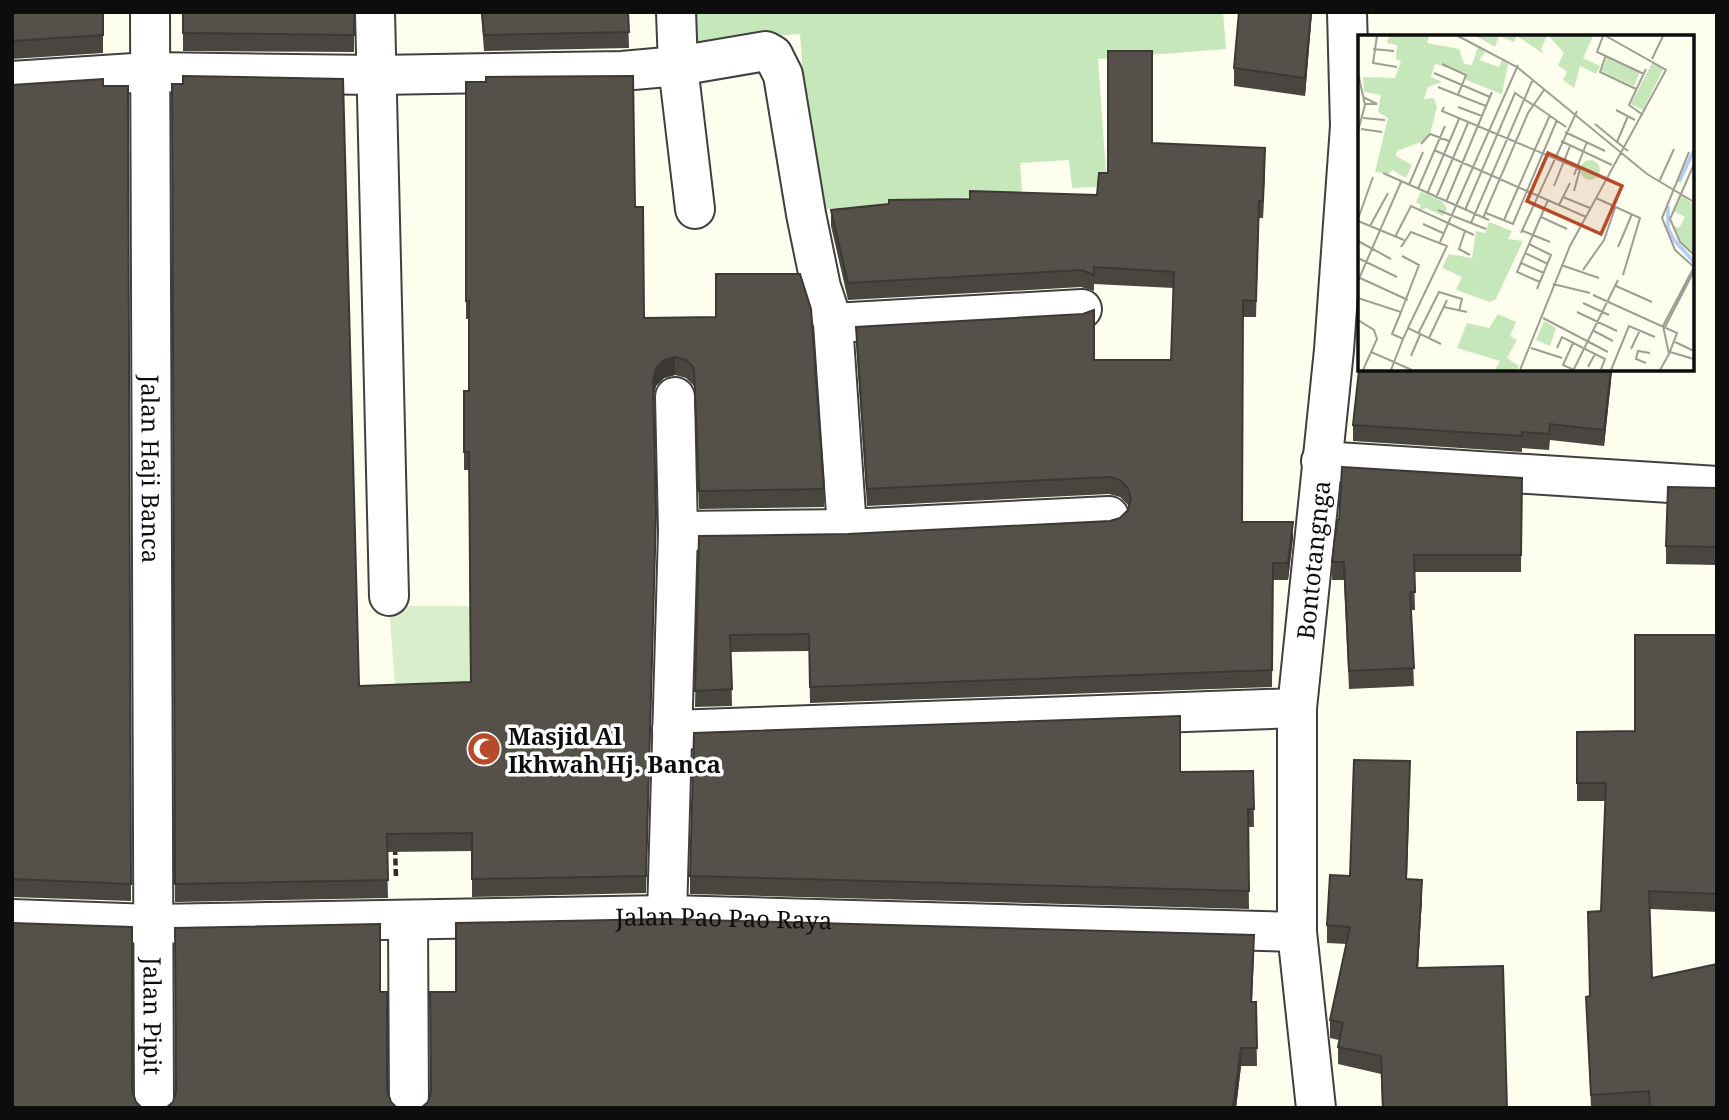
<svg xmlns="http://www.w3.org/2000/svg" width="1729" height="1120" font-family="'Noto Serif',serif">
  <rect width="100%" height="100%" fill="#fdfeee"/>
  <!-- green -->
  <path fill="#c5e7b9" d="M685,12H1223L1226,49L1098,59L1107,186L1072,188L1069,160L1020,163L1022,193L812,210L800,34L687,42Z"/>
  <!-- pitch -->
  <path fill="#d9efcb" d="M389,606H475L478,696L396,699Z"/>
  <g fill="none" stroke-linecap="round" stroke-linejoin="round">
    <!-- minor casing -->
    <g stroke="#404040" stroke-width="42">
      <g id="minor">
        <path id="s1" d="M150,12L154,1108"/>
        <path d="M375,12L389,596"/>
        <path d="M676,12L678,66L695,209"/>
        <path d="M12,81L149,72L376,75L622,71L678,66L766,51L773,55L783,75L806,214L821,287L833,323L847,529"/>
        <path d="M833,323L1082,309"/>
        <path d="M1321,461L1717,486"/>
        <path d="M678,531L847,529L1109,516"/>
        <path d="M672,730L1297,708"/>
        <path d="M667,915L678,531L675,397"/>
        <path id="s2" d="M12,919L152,924L667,915L1297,932"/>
        <path d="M408,920L409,1108"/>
        <path id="s3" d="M1316,1108L1297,932V708L1334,350L1350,126L1347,12"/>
      </g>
    </g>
    <!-- path -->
    <path stroke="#2f2f2f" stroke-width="4.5" stroke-dasharray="7 3.5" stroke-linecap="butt" d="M395,848L396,878"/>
    <!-- minor -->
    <use href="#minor" stroke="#fff" stroke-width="38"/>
  </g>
  <!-- wall -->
  <path fill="#494640" d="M12,12H103V53L12,59Z
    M183,12H354V52L183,51Z
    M481,12H628L629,48L484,51Z
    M1312,12L1305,96L1234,86V68Z
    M466,82L635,207L644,318L824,489V507L699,509L694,386L686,378L675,375L664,378L656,386L654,396L656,531L646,893L472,897V851L387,852L388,898L175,902L172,84L359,686L470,682L469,470H464V391H469V319H466Z
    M12,85L103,86H128L131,901L12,897Z
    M1152,143L1265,165L1263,218H1259L1256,317H1243V522L1293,538L1288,580H1273L1272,687L810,703L809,651L731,652L732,706L695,707L699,536L848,534L1110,521L1120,518L1128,510V505L1120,497L1109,494L867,506L856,344V327L1094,360H1171L1174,288L1094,284V291L1081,287L848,300L831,226V210L970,199L1097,195L1108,173Z
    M1360,369H1612L1604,446L1550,440L1549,450L1522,448V452L1353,441V425Z
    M1522,478L1521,572H1414L1415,610H1411L1414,686L1349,689L1344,580H1332V562Z
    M1717,488V565L1666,564V546Z
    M1717,635V912L1650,909L1652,978L1717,1108H1591L1586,997L1590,996L1601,911L1606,801H1577V732L1635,731Z
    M1253,771L1254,827H1248L1249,909L690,894V876L1180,772Z
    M1410,779L1407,879L1422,897L1418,968L1507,1108H1382L1381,1074L1338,1064V1047L1339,1040L1330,1038V1020L1347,944L1327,943V925L1350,876Z
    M1254,953L1252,1002H1256L1257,1066H1241L1236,1108H421L428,1102L456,992Z"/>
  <!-- shaded-wall -->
  <path fill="#3c3934" d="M1311,12H1312L1305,96V78Z
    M1265,148V165L1263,218V201Z
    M675,357V375L664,378L656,386L653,397V380L656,368L664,360Z
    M1611,369H1612L1611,382L1604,446V430Z
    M1293,522V538L1288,580V563Z
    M1422,880V897L1417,986V968Z
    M1241,1048V1066L1236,1108H1233Z"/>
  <!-- building -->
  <path fill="#55514a" stroke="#3c3934" stroke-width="2" d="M12,12H103V35L12,41Z
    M183,12H354V35L183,33Z
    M482,12H628L629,32L484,35Z
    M1239,12H1311L1305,78L1234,68Z
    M1108,51H1152V143L1265,148L1263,201H1259L1256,301L1243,300L1242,522H1293L1288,563H1273L1272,670L810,687L809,634L730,635L732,689L695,691L699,536L848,534L1110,521L1120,518L1128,510L1131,499L1128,488L1120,480L1109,477L867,489L856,327L1083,314L1094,310V360H1171L1174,272L1094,267V275L1081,270L848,283L831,210L889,204V200L970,199V191L1097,195L1099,173H1108Z
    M183,76L343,79L359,686L471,682L469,452H464V391H469V301H466V82H486V77L633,76L635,207H643L644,318L716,317V274H800L811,309L824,489L699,491L694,368L686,360L675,357L664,360L656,368L653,380L656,513L646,876L472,879V833L387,834L388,880L175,884L172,84H183Z
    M103,79V86H128L131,884L12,879V85Z
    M1360,361V369H1611L1604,430L1550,424L1549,434L1522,432V436L1353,425Z
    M1342,467L1522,478L1521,555H1414L1415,592H1410L1414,668L1349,671L1344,562H1332L1337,520H1339Z
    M1668,487L1717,488V547L1666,546Z
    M1635,635H1717V894L1649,891L1652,978L1717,964V1108H1650L1649,1091L1591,1095L1586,997L1590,996L1588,912L1601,911L1606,783H1577V732L1635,731Z
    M1180,716V772L1253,771L1254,809H1248L1249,891L690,876L694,733Z
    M1354,760L1410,761L1406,879L1422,880L1417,968L1503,966L1507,1108H1383L1381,1056L1338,1047L1343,1023L1330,1020L1350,927L1327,925L1330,875L1350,876Z
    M667,919L1254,935L1251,1002H1256L1257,1048H1241L1233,1108H421L428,1102L431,1091L430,992H456V923Z
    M12,923L132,927V1090L136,1102L142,1108H12Z
    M380,924V992H387V1090L391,1102L397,1108H166L173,1102L176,1091L175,928Z"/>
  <!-- icons -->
  <defs>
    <g id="mosque-disc" transform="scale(1.75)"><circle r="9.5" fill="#b74a2b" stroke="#fff"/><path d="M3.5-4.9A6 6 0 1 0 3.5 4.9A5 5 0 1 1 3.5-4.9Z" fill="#fff"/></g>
  </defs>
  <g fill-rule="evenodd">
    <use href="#mosque-disc" x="484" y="749"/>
  </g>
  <g text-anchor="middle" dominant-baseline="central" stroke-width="7" stroke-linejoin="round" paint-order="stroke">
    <!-- street labels -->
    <g font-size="24" fill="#0d0d0d" stroke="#fff">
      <text stroke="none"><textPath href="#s1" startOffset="457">Jalan Haji Banca</textPath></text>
      <text stroke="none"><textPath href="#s3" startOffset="550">Bontotangnga</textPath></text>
      <text stroke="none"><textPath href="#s2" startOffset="712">Jalan Pao Pao Raya</textPath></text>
      <text stroke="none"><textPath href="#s1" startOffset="1004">Jalan Pipit</textPath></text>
    </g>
    <!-- poi labels -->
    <g font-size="24" font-weight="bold" fill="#0d0d0d" stroke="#fff" text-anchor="start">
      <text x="508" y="735">Masjid Al<tspan x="508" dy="28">Ikhwah Hj. Banca</tspan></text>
    </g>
  </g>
  <!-- overview -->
  <g transform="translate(1358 35)">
    <rect width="336" height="336" fill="#fdfeee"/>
    <path d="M31,1H71L69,8L101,14L106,29L114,30L120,12L127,17L121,25L141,32L144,25L150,29L144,59L108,45L107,38L77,29L73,42L84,47L70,52L66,64L76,63L79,72L72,99L68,105L39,116L38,121L54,130L48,143L34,135L31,139L17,137L30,83L20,77L23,60L6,57L5,42L37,43L43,26L38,24L39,10L29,8ZM118,1H189L183,14L186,19L159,1L156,7L141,1L137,12ZM191,1H235L225,23L242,31L238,39L222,31L216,53L205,45L209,37L200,30L206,18ZM250,21L282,37L276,51L243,36ZM294,28L305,34L285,75L273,69ZM222 135a10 10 0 1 1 20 0a10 10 0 1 1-20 0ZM63,157L84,166L89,173L85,181L68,173L61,175L63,170L58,167ZM324,160L336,170V219L321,206L314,190L321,193L327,182L316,176ZM131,187L154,196L150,204L165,206L138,264L132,267L98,255L104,242L84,233L91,219L114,223L118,196L127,198ZM140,279L158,287L152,301L159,305L149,323L161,331L159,335H137L142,326L99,313L109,288L131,293ZM186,286L198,293L192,311L178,305Z" fill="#c5e7b9"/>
    <path fill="none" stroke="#b5ccf3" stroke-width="3.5" d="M321,147L336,115M310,171V193L316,205L336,227"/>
    <path fill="none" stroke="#9d9e94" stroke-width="2" d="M19,1L15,28L39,32M100,1L159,32L289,139L336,167M245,1L239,17L286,39M15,14L36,16M248,20L242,37L278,54M294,24L305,1M84,29L108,40L100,60L128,71M0,38L7,70L0,96M76,38L132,62M80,52L100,60M5,62L19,69H6M175,69L208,92M86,72L84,76L222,134L216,156M100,72L124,81M258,75L277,85M285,80L271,70L288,34M5,83L27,85M237,89L270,116M3,94L24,97M207,97L247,116M203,106L254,130M259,107L270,81M63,109L72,99L91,106M76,115L228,182M331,117L304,183L317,215L336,232M336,129L312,184L322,207L336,220M25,138L131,185M216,140L229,107M301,147L316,114M51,150L65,117M196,151L212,111M60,154L87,91M69,159L101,84M205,162L232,173M78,163L110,88M238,163L282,183L265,240M88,167L134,57M201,170L212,148M186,174L213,185M80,175L128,194M107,175L157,58L175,70M128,178L155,189L199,85M183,182L209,194M125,183L170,78L186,55M0,184L15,142M146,185L192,80M0,186L46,205M113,188L175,44M65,189L85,198M12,191L30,158M107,196L101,214L112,220M165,196L192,207M163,198L219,76M37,202L53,171L116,200M0,206L33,224M82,207L160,30M171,209L193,220L179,254M43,212L53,197L89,211L50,293M260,212L274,179M167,218L190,229M0,223L39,242M163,228L186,238M203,230L241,243M225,235L246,205L257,173M2,243L50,265M0,246L43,147M182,247L159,237L190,165M195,249L232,258M258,251L294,267M235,260L319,298L311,319M0,263L43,277L34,299L45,304L50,293L83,309M225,268L251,280M86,272L109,277M43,277L61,230L44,221M219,277L259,296M185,283L250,317M0,285L16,295L19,304L5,335M307,292L336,236M236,296L255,306M60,299L81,257L104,264L101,276M71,303L89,265M317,307L336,316M215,308L205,330L216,335M173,313L204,323M199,313L204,302L237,319L230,332M273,314L282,295M13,317L36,327L45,304M312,317L336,324M237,319L247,324L243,334M53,321L62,300M288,328L278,324L280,316L292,318M216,334L260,245M33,335L36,327L54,335M162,335L212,211L308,35L248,1M253,335L271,291L297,302M302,335L311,319L305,291L336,232"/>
    <path fill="#b74a2b" fill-opacity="0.15" stroke="#b74a2b" stroke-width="3.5" d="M190,118L264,151L243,199L169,166Z"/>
    <rect width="336" height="336" fill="none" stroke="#0d0d0d" stroke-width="3.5"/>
  </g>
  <!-- border -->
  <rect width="1729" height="1120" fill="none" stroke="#0d0d0d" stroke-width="28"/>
</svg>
